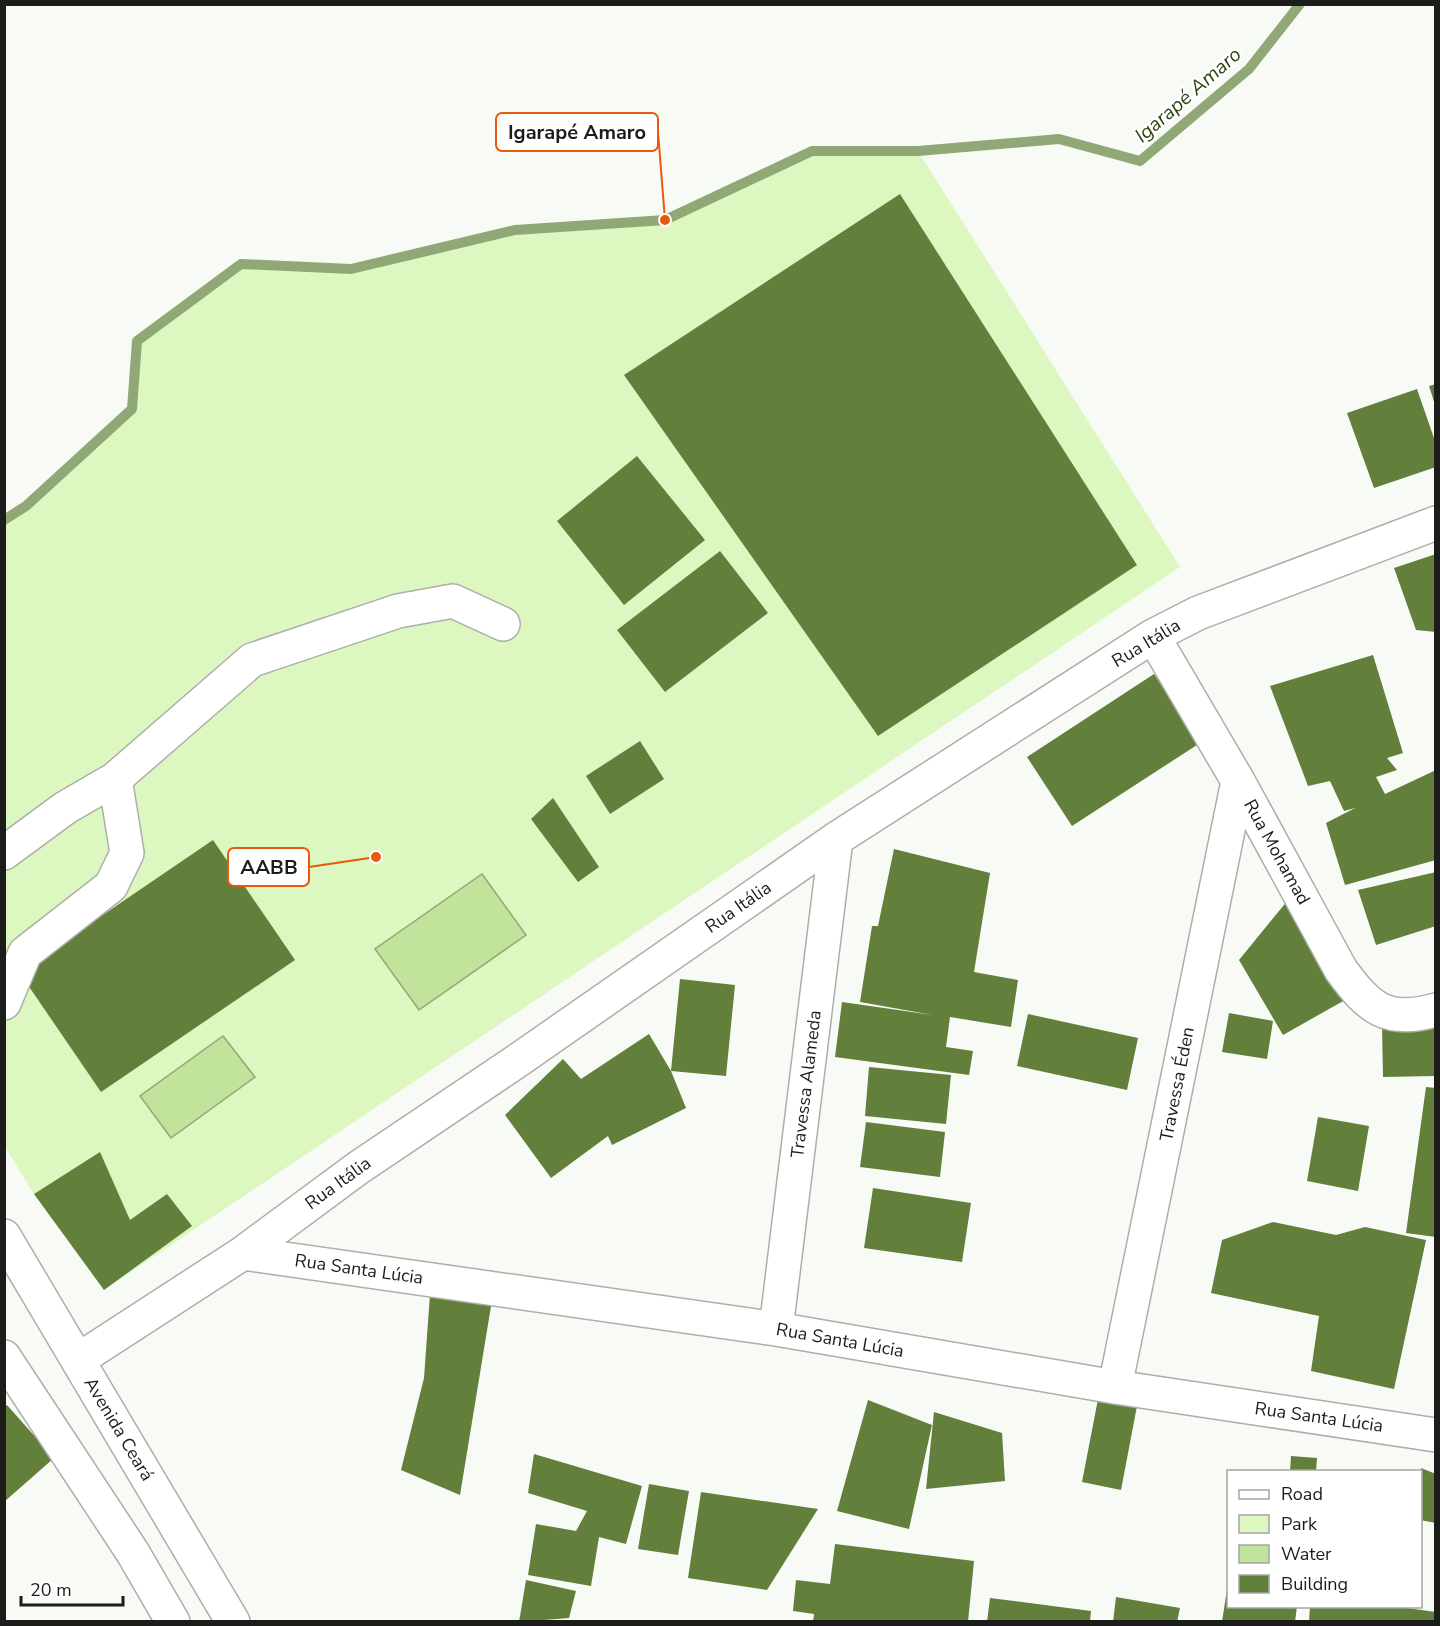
<svg xmlns="http://www.w3.org/2000/svg" width="1440" height="1626" font-family="'Nunito Sans',sans-serif">
  <rect width="100%" height="100%" fill="#f8fbf5"/>
  <!-- green -->
  <path fill="#ddf7c0" d="M812,151H918L1180,567L104,1290L34,1194L5,1147V520L26,506L132,409L137,341L241,264L352,269L515,230L665,220Z"/>
  <!-- water -->
  <path fill="#c2e39b" stroke="#90a875" stroke-width="1.5" d="M482,874L526,935L419,1010L375,949Z
    M223,1036L255,1077L171,1138L140,1096Z"/>
  <g fill="none" stroke-linecap="round" stroke-linejoin="round">
    <!-- stream -->
    <path stroke="#90a875" stroke-width="10" d="M4,520L26,506L132,409L137,341L241,264L351,269L515,230L665,220L812,151H918L1059,139L1140,161L1249,69L1300,4"/>
  </g>
  <!-- building -->
  <path fill="#627f3b" d="M900,194L1137,565L878,736L624,375Z
    M1436,384V405H1435L1429,386Z
    M1417,389L1436,444V467L1374,488L1347,413Z
    M637,456L705,540L624,605L557,521Z
    M720,551L768,613L665,692L617,630Z
    M1436,554V632L1416,630L1394,568Z
    M1373,655L1403,753L1387,758L1397,770L1376,777L1385,794L1436,770V860L1345,885L1326,823L1355,808L1344,811L1330,781L1308,786L1270,686Z
    M1154,674L1200,743L1072,826L1027,757Z
    M640,741L664,779L610,814L586,776Z
    M553,798L599,867L578,882L531,819Z
    M213,840L295,960L101,1092L19,972Z
    M894,849L990,873L974,972L1018,980L1011,1027L950,1017L946,1047L973,1051L969,1075L835,1057L842,1002L933,1015L860,1002L872,926H878Z
    M1436,872V926L1376,945L1358,890Z
    M1288,900L1345,1000L1283,1035L1239,960Z
    M680,979L735,985L726,1076L671,1071Z
    M1229,1013L1273,1021L1267,1059L1222,1052Z
    M1028,1014L1138,1038L1127,1090L1017,1066Z
    M1436,1026V1076L1383,1077L1382,1027Z
    M649,1034L671,1071L686,1108L612,1145L608,1136L551,1178L505,1115L563,1059L581,1079Z
    M869,1067L951,1075L946,1124L865,1116Z
    M1426,1087L1436,1088V1237L1406,1233Z
    M1318,1117L1369,1126L1358,1191L1307,1181Z
    M866,1122L945,1132L940,1177L860,1167Z
    M100,1152L130,1220L167,1194L192,1226L104,1290L34,1194Z
    M873,1188L971,1203L962,1262L864,1248Z
    M1273,1222L1336,1235L1365,1227L1426,1240L1394,1389L1311,1371L1319,1316L1211,1293L1222,1240Z
    M431,1280L494,1288L460,1495L401,1470L424,1378Z
    M1098,1399L1137,1406L1121,1490L1082,1482Z
    M868,1400L932,1425L909,1529L837,1511Z
    M7,1405L54,1458L4,1502V1408Z
    M934,1412L1002,1433L1005,1481L926,1489Z
    M534,1454L642,1486L626,1544L599,1537L591,1586L528,1575L536,1524L576,1531L587,1511L528,1493Z
    M1291,1456L1317,1458L1316,1472H1290Z
    M1421,1468L1436,1474V1523L1420,1520Z
    M649,1484L689,1491L678,1555L638,1549Z
    M701,1492L818,1509L767,1590L688,1578Z
    M835,1544L974,1561L968,1622H813L814,1614L793,1611L796,1580L830,1584Z
    M526,1580L576,1591L569,1618L519,1622Z
    M1227,1589L1228,1606H1297L1295,1622H1222Z
    M1116,1597L1180,1608L1177,1622H1113Z
    M990,1598L1091,1611L1090,1622H987Z
    M1310,1606H1392L1436,1612V1622H1309Z"/>
  <g fill="none" stroke-linecap="round" stroke-linejoin="round">
    <!-- minor casing -->
    <g stroke="#acafa9" stroke-width="36">
      <path id="minor" d="M1153,636L1238,781L1341,970C1369,1008 1386,1024 1436,1010
        M4,853L65,808L115,779
        M4,1003L25,953L111,886L127,853L115,779L252,660L398,611L453,601L503,624
        M243,1253L776,1329L1115,1387L1436,1435
        M776,1329L836,839
        M78,1360L243,1253L358,1168L514,1063L836,839L1153,636L1198,613L1436,523
        M1115,1387L1238,781"/>
    </g>
    <!-- major casing -->
    <g stroke="#acafa9" stroke-width="36">
      <path id="major" d="M4,1236L233,1622
        M4,1357L133,1553L173,1622"/>
    </g>
    <!-- minor -->
    <use href="#minor" stroke="#fff" stroke-width="33"/>
    <!-- major -->
    <use href="#major" stroke="#fff" stroke-width="33"/>
  </g>
  <g text-anchor="middle" dominant-baseline="central" stroke-width="4.5" stroke-linejoin="round" paint-order="stroke">
    <!-- street labels -->
    <g font-size="18" fill="#1c1d1b" stroke="#fff">
      <text transform="translate(1146 643) rotate(-31)">Rua Itália</text>
      <text transform="translate(1277 852) rotate(61)">Rua Mohamad</text>
      <text transform="translate(738 907) rotate(-35)">Rua Itália</text>
      <text transform="translate(806 1084) rotate(-83)">Travessa Alameda</text>
      <text transform="translate(1177 1084) rotate(-79)">Travessa Éden</text>
      <text transform="translate(338 1183) rotate(-36)">Rua Itália</text>
      <text transform="translate(359 1269) rotate(8)">Rua Santa Lúcia</text>
      <text transform="translate(840 1340) rotate(10)">Rua Santa Lúcia</text>
      <text transform="translate(1319 1417) rotate(8)">Rua Santa Lúcia</text>
      <text transform="translate(119 1429) rotate(59)">Avenida Ceará</text>
    </g>
    <!-- water labels -->
    <g font-size="20" font-style="italic" fill="#304411" stroke="#fff">
      <text transform="translate(1188 95) rotate(-41)">Igarapé Amaro</text>
    </g>
  </g>
  <!-- callouts -->
  <path fill="none" stroke="#e8590c" stroke-width="2" d="M665 220L658 132M376 857L309 867"/>
  <g fill="#e8590c" stroke="#fff" stroke-width="2">
    <circle cx="665" cy="220" r="6"/>
    <circle cx="376" cy="857" r="6"/>
  </g>
  <g fill="#fff" stroke="#e8590c" stroke-width="2">
    <rect x="496" y="113" width="162" height="38" rx="6"/>
    <rect x="228" y="848" width="81" height="38" rx="6"/>
  </g>
  <g font-size="20" text-anchor="middle" font-weight="bold" fill="#1c1d1b">
    <text x="577" y="139">Igarapé Amaro</text>
    <text x="269" y="874">AABB</text>
  </g>
  <!-- border -->
  <rect width="1440" height="1626" fill="none" stroke="#1c1d1b" stroke-width="12"/>
  <!-- legend -->
  <rect x="1227" y="1470" width="195" height="138" fill="#ffffff" stroke="#a4a5a4" stroke-width="1.5"/>
  <rect x="1239" y="1490" width="30" height="9" fill="#ffffff" stroke="#a4a5a4" stroke-width="1.5"/>
  <text x="1281" y="1500" font-size="18" fill="#1c1d1b">Road</text>
  <rect x="1239" y="1515" width="30" height="18" fill="#ddf7c0" stroke="#a4a5a4" stroke-width="1.5"/>
  <text x="1281" y="1530" font-size="18" fill="#1c1d1b">Park</text>
  <rect x="1239" y="1545" width="30" height="18" fill="#c2e39b" stroke="#a4a5a4" stroke-width="1.5"/>
  <text x="1281" y="1560" font-size="18" fill="#1c1d1b">Water</text>
  <rect x="1239" y="1575" width="30" height="18" fill="#627f3b" stroke="#a4a5a4" stroke-width="1.5"/>
  <text x="1281" y="1590" font-size="18" fill="#1c1d1b">Building</text>
  <!-- scale -->
  <path d="M21 1596v9h102v-9" fill="none" stroke="#1c1d1b" stroke-width="3"/>
  <text x="30" y="1596" font-size="18" fill="#1c1d1b" stroke="#ffffff" stroke-width="4.5" paint-order="stroke">20 m</text>
</svg>
